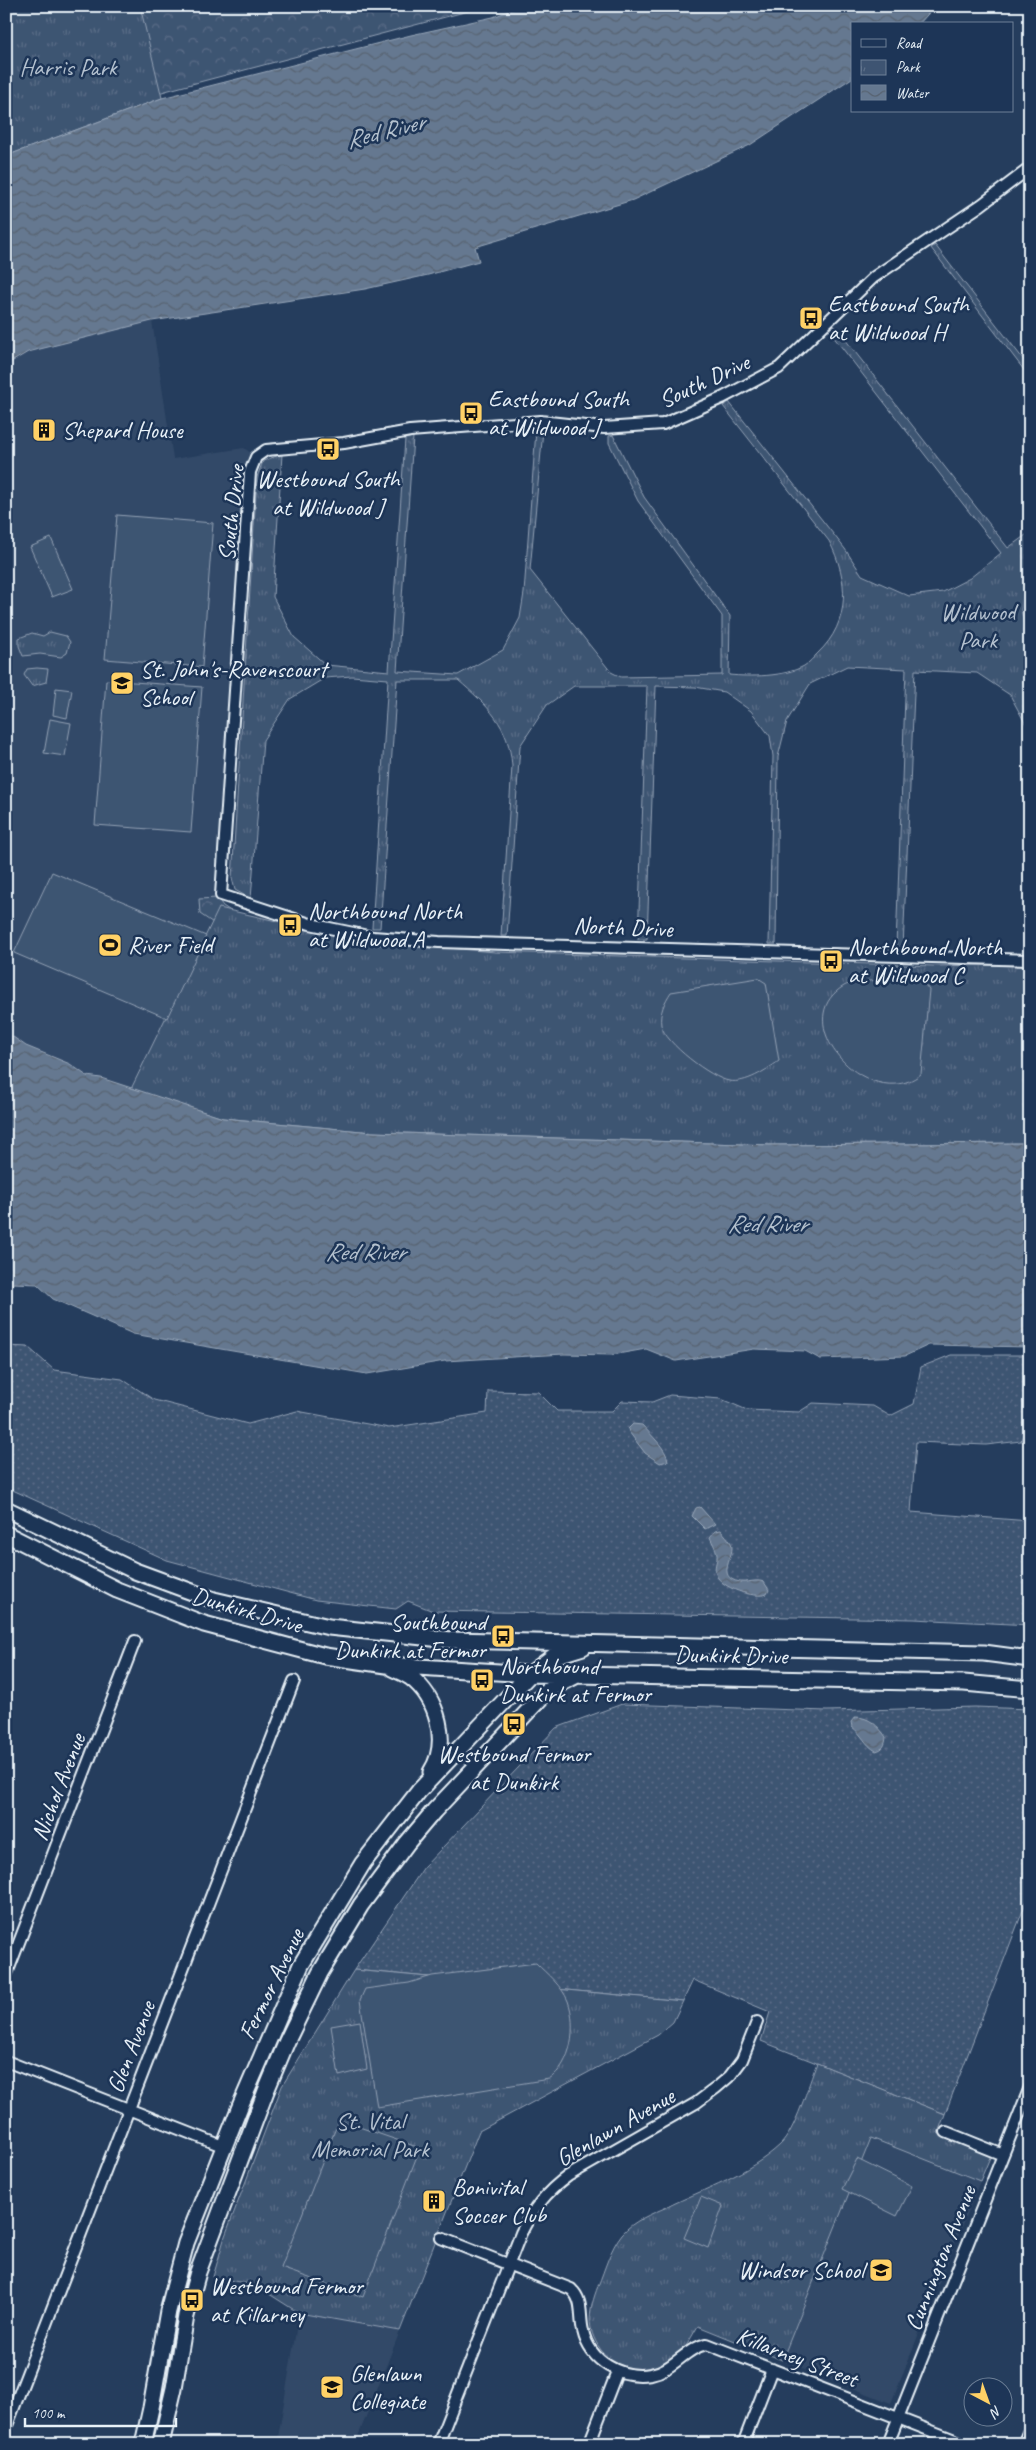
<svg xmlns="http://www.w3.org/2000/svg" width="1036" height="2450" font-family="Caveat,sans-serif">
  <defs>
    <pattern id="grass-dots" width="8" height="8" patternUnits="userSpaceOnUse" patternTransform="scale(1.25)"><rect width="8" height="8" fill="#3e5472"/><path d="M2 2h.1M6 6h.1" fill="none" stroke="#5a6d87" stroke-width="1.8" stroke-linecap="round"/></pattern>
    <pattern id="forest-crowns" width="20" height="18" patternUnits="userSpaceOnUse" patternTransform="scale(1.25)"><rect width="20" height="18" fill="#3e5472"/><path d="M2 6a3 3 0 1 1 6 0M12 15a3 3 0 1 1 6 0" fill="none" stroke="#5a6d87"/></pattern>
    <pattern id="park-tufts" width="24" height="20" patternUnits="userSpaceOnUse" patternTransform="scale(1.25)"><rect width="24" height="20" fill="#3e5472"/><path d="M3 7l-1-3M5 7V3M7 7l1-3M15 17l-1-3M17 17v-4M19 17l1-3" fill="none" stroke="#5a6d87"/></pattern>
    <pattern id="water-waves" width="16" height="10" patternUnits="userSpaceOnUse" patternTransform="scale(1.25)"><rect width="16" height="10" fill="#657890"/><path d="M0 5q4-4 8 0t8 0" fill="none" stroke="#576270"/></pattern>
  </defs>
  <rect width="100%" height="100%" fill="#253d5d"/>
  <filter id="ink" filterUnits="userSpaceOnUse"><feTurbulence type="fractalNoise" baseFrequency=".02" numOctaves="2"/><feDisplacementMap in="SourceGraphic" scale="10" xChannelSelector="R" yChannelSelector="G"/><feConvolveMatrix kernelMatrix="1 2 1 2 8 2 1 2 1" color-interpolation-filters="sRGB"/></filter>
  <g filter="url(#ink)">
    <!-- built -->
    <path fill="#334a68" d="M152,321L173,459L244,448L256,457L250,472L227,894L131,1089L101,1078L87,1076L70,1064L26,1046L6,1032V365L28,352Z
      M871,2137L980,2181L891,2403L782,2360Z
      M299,2313L400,2331L355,2444H277Z"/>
    <!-- grass -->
    <path fill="url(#grass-dots)" stroke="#93a2b5" d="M6,1346L28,1347L54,1370L122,1379L154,1400L248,1424L297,1411L389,1428L487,1413L488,1391L538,1392L557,1411H612L622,1401L652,1402L670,1395L721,1399L747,1410L799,1412L813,1403L873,1406L890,1416L914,1404L921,1367L951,1355H1030V1411L1021,1441L986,1445L916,1442L911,1512L1030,1521V1625L914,1619L433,1611L408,1601L396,1609L316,1600L167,1560L6,1487Z
      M622,1704L827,1711L975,1707L1030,1709V1892L945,2114L761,2041L770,2012L693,1980L683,2001L354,1970L424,1867L556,1728Z"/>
    <!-- forest -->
    <path fill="url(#forest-crowns)" stroke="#93a2b5" d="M6,6H487L169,90L51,124Z
      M217,898L223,906L244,920L225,931L200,914L199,899Z"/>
    <!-- park -->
    <path fill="url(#park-tufts)" stroke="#93a2b5" d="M6,6H140L162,98L6,156Z
      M935,245L1030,368V378L931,248Z
      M834,325L1008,548L1030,532V559L1027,564L1021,610L1030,641V732L1010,695L977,673L915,670L903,948L896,947L906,669L847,666L810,684L787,721L778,757L776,944H769L773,756L770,736L751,711L724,692L695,687L656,686L647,939H638L647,686H574L547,705L520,746L507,936H501L512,766C509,725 488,706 458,680H397L380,928H372L388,679L352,676L325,678L290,699L263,740L251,899L235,890L232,878L257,477L263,461L282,454L273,597L294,637L326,665L389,671L405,439L413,437L397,671L458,675L503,650L520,618L524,593L536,430H543L530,570L611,672L621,677L722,675V616L638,501L609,443V436L613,435L644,497L730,616L729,675C750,677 784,677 804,666C809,663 814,657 818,653C851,622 849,579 829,541L723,406L729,402L845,549L862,575L909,596L943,592L970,578L1001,553L829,331Z
      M50,632L66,636L70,642L67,653L61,657L40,654L23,656L19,646V638L32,633L43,636Z
      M37,668L48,669L46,682L32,686L24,675L27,669Z
      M1030,857V952H1026Z
      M219,908L365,941L495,952L935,966L1030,964V1143L771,1145L372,1132L223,1118L131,1089Z
      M1030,1411V1440L1021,1441Z
      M354,1970L683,2001L673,2022L658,2035L479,2131L400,2331L299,2313L255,2285L213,2277L225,2236L282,2086Z
      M817,2063L945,2114L938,2133L991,2155L980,2181L871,2138L782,2360L698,2326C693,2334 689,2342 684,2349C665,2373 620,2377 601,2350C585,2327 589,2311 598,2286C605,2269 610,2249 622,2234C633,2221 651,2214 667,2207C704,2189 749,2174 780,2145C796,2130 808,2085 817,2063Z"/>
    <!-- pitch -->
    <path fill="#3e5472" stroke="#93a2b5" d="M117,515L213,523L202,667L105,659Z
      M51,538L73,589L52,597L30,547Z
      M106,680L202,687L191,832L95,825Z
      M56,688L72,690L67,718L53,715Z
      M50,719L71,723L65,756L44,753Z
      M52,872L206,936L167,1018L14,953Z
      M758,978L766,983L779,1061C766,1070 746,1084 729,1081C711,1078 665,1043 661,1025C659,1013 665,1001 671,992Z
      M920,978L929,990L921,1074C870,1115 784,1022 844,986C853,980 906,979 920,978Z
      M536,1963C547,1974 562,1986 568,2001C577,2026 572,2064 549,2079L377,2107L360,2000L365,1989L409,1983L432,1976Z
      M360,2021L367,2069L339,2076L331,2026Z
      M339,2120L420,2148L363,2297L281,2268Z
      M857,2159L912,2186L897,2216L842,2189Z
      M701,2197L723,2206L708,2248L684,2238Z"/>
    <!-- water -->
    <path fill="url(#water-waves)" stroke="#99a8ba" d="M522,6H935L919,24H852V78L750,145L633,200L475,247L479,261L428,275L365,289L152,321L28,352L6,365V156L162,98L411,35L493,17Z
      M6,1032L26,1046L70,1064L87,1076L101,1078L223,1118L372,1132L771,1145L1030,1143V1347L929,1345L905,1356L820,1359L805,1351L754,1349L676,1361L646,1349L612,1355L564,1354L445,1361L367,1374L133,1334L53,1299L37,1284L13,1283L9,1293L6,1292Z
      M633,1424L642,1425C650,1434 667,1449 668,1461L660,1463L645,1453L629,1432L628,1429Z
      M700,1507L715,1524L705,1529L692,1516L696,1508Z
      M721,1530C724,1534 729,1539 731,1543C737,1555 713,1577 740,1582C748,1583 756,1579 764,1582L769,1590L767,1594C755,1599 720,1588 716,1574C714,1569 716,1563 717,1559C718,1550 712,1543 710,1537L715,1531Z
      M855,1717C870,1717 878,1726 886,1737C885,1745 884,1749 876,1751C865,1745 862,1734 852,1727L851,1722Z"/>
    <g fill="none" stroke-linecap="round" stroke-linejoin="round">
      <!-- street casing -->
      <g stroke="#e8f1f8" stroke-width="14">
        <path id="street" d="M1030,168L981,205L874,277L779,368L722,398L663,424L604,428L540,421L410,431L344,443L266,450L256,457L250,472L221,895L310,924L373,937L439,942L1030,960
          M6,1976L135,1641
          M6,2061L225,2147
          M946,2132L1003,2155
          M441,2238L571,2289C584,2301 579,2315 583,2331C590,2362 621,2379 651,2374C674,2370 685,2348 707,2344L965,2444
          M6,2428L294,1681
          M438,2444L521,2233C533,2209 546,2192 568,2176L696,2103L716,2088L730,2076L742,2060L757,2022
          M589,2444L617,2372
          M743,2444L772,2369
          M888,2444L1030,2087
          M1023,2444L1030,2428"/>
      </g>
      <!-- secondary casing -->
      <g stroke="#e8f1f8" stroke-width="19">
        <path id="secondary" d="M6,1509L135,1571L214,1600L329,1627L451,1640L984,1653L1030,1659
          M6,1534L117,1590L204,1624L325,1656L386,1665L530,1674L964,1683L1030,1689
          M392,1668C398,1671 404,1673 410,1677C438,1698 450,1743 431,1772
          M143,2444L151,2408L168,2311L186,2243L241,2104L301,1965L363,1863L419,1791L530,1674L554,1656L583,1647
          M161,2444L174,2388L186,2316L198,2272L266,2091L287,2041L320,1973L361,1905L407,1843L434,1811L548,1690L577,1675"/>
      </g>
      <!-- street -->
      <use href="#street" stroke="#1d3557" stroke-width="10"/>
      <!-- secondary -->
      <use href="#secondary" stroke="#1d3557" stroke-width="15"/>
    </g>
  </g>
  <!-- icons -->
  <defs>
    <g id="bus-square" transform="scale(1.25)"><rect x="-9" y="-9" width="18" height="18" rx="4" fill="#ffd166" stroke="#1d3557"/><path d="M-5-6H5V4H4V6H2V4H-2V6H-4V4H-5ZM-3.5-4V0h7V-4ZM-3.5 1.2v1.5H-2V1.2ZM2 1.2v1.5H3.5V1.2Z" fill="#111"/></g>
    <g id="building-square" transform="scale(1.25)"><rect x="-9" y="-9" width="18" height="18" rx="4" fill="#ffd166" stroke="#1d3557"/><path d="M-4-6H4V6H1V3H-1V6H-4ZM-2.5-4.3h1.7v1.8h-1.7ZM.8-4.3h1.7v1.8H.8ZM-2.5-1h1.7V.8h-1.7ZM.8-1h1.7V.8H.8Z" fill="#111"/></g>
    <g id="school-square" transform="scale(1.25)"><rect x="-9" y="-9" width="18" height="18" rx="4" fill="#ffd166" stroke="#1d3557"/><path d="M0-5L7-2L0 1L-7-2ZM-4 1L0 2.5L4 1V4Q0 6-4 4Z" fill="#111"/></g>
    <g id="stadium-square" transform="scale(1.25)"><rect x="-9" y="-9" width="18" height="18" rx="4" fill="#ffd166" stroke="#1d3557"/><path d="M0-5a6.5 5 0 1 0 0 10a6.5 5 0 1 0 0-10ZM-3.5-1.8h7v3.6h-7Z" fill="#111"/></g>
  </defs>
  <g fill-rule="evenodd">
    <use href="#bus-square" x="811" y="318"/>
    <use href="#bus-square" x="471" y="413"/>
    <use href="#building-square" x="44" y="430"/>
    <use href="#bus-square" x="328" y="449"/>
    <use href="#school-square" x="122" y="683"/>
    <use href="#bus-square" x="290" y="925"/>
    <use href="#stadium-square" x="110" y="945"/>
    <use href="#bus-square" x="831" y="961"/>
    <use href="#bus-square" x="503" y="1636"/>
    <use href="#bus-square" x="482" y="1680"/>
    <use href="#bus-square" x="514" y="1724"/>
    <use href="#building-square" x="434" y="2201"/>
    <use href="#school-square" x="881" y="2270"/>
    <use href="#bus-square" x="192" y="2300"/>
    <use href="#school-square" x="332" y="2387"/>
  </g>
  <g text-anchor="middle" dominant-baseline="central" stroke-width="5" stroke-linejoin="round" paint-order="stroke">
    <!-- park labels -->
    <g font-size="24" fill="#b5c2d0" stroke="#1d3557">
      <text x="68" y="67">Harris Park</text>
      <text x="978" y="612">Wildwood<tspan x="978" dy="28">Park</tspan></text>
      <text x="370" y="2121">St. Vital<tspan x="370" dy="28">Memorial Park</tspan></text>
    </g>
    <!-- poi labels -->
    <g font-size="24" fill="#e8f1f8" stroke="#1d3557" text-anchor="start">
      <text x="828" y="304">Eastbound South<tspan x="828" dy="28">at Wildwood H</tspan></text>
      <text x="488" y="399">Eastbound South<tspan x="488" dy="28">at Wildwood J</tspan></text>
      <text x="62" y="430">Shepard House</text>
      <text x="328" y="479" text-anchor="middle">Westbound South<tspan x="328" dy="28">at Wildwood J</tspan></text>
      <text x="140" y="669">St. John's-Ravenscourt<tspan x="140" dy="28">School</tspan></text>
      <text x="308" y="911">Northbound North<tspan x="308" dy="28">at Wildwood A</tspan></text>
      <text x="128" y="945">River Field</text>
      <text x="848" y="947">Northbound North<tspan x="848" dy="28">at Wildwood C</tspan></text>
      <text x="486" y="1622" text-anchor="end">Southbound<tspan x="486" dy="28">Dunkirk at Fermor</tspan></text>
      <text x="500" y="1666">Northbound<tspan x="500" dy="28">Dunkirk at Fermor</tspan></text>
      <text x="514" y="1754" text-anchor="middle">Westbound Fermor<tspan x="514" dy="28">at Dunkirk</tspan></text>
      <text x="452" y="2187">Bonivital<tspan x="452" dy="28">Soccer Club</tspan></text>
      <text x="864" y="2270" text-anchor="end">Windsor School</text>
      <text x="210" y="2286">Westbound Fermor<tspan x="210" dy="28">at Killarney</tspan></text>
      <text x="350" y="2373">Glenlawn<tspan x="350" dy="28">Collegiate</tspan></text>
    </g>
    <!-- street labels -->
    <g font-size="24" fill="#e8f1f8" stroke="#1d3557">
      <text transform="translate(704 381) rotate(-25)">South Drive</text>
      <text transform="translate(231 513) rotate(-84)">South Drive</text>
      <text transform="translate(623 927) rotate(2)">North Drive</text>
      <text transform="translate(247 1610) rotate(16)">Dunkirk Drive</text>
      <text transform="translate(731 1655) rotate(1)">Dunkirk Drive</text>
      <text transform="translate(58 1787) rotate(-69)">Nichol Avenue</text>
      <text transform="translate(271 1984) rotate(-64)">Fermor Avenue</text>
      <text transform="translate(131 2047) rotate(-69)">Glen Avenue</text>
      <text transform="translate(615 2127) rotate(-30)">Glenlawn Avenue</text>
      <text transform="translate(940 2258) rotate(-68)">Cunnington Avenue</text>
      <text transform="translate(797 2357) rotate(21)">Killarney Street</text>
    </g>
    <!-- water labels -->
    <g font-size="25" font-style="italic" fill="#b4c1ce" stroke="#1d3557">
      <text transform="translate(385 131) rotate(-14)">Red River</text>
      <text x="767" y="1224">Red River</text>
      <text x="365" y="1252">Red River</text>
    </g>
  </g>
  <!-- margin -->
  <rect width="1036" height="2450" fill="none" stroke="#1d3557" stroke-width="25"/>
  <rect x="12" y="12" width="1011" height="2425" fill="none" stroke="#e8f1f8" stroke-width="2" filter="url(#ink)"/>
  <!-- legend -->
  <rect x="851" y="22" width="162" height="90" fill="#1d3557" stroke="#6e8097"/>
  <rect x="861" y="39" width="25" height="8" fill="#1d3557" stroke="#6e8097"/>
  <text x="896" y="48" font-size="15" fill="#e8f1f8">Road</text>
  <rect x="861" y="60" width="25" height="15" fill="url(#park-tufts)" stroke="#6e8097"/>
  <text x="896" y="72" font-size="15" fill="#e8f1f8">Park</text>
  <rect x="861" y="85" width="25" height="15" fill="url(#water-waves)" stroke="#6e8097"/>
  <text x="896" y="98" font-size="15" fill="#e8f1f8">Water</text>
  <!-- north arrow -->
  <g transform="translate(988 2402) rotate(139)"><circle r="24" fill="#1d3557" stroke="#6e8097"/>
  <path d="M0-4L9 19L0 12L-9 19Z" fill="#ffd166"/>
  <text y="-8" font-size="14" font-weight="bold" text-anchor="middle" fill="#e8f1f8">N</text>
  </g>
  <!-- scale -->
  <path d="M25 2418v8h151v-8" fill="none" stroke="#e8f1f8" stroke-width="2.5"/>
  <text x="32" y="2418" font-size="15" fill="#e8f1f8" stroke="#1d3557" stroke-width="4" paint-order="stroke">100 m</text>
</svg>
